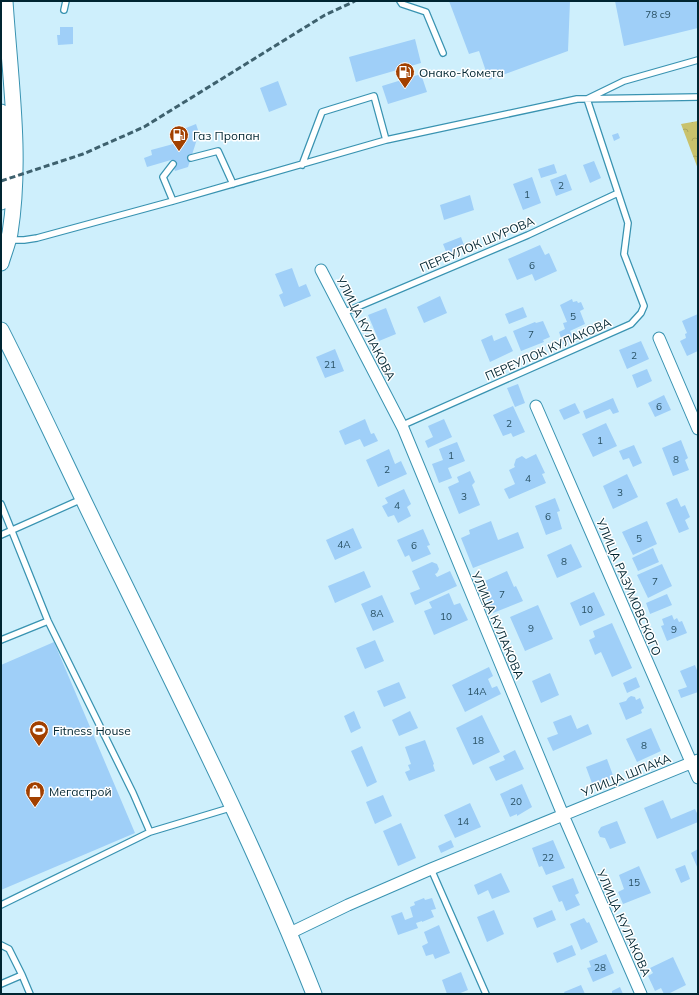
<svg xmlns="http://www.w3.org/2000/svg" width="699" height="995" font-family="Mulish,sans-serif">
  <defs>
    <pattern id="forest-crowns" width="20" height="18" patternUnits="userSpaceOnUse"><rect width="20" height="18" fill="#c9c26c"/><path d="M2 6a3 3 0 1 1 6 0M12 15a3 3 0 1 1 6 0" fill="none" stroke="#aba75e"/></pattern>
  </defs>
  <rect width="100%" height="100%" fill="#ceeffc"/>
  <!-- forest -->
  <path fill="url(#forest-crowns)" d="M698,121V169L681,124Z"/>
  <!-- building -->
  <path fill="#9fcff8" d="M449,1H570L568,51L489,80L479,51L469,54Z
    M615,1H698V28L624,46Z
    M60,27H73V44L58,45L57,35H60Z
    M415,39L421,63L356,82L349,57Z
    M421,74L427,92L388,104L382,86Z
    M278,81L287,105L269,112L260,88Z
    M196,124L199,133L188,167L175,171L171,160L147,167L144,158L152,155L151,150L177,143L181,130Z
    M618,133L620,138L614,141L612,135Z
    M594,161L601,178L590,183L583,165Z
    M554,164L557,173L541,178L538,169Z
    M566,174L572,190L556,196L550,180Z
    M532,177L541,203L523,210L513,184Z
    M470,195L474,210L444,220L440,205Z
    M461,237L465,248L447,254L443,244Z
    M540,245L545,255L549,253L557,271L535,281L532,274L517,280L508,259Z
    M292,268L299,287L306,284L311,296L284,307L279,295L283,293L275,274Z
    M440,296L447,313L424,323L417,307Z
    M572,299L573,302L577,301L578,303L581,302L584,309L580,311L585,324L570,331L574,339L563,344L559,332L565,329L563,323L567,322L560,305Z
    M523,307L527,317L509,324L505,314Z
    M386,308L396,334L379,341L368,315Z
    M698,314V351L687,356L680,341L686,338L685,334L687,333L682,321Z
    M543,321L550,337L543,340L544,342L521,351L513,331L535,322L536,323Z
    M492,335L494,341L506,336L513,351L490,362L481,340Z
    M641,341L649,359L627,369L619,350Z
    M335,349L344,371L325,378L316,357Z
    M647,369L652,381L637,388L632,375Z
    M518,384L525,403L515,407L507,388Z
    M664,395L671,410L655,417L648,403Z
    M613,398L619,412L613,414L610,409L586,419L583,411Z
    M575,403L580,413L564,420L559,410Z
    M513,406L525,432L513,437L511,433L503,436L493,415Z
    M365,419L371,434L374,433L378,441L364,447L360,439L345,445L339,431Z
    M444,419L452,437L428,448L425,441L433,437L428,426Z
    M606,423L617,446L593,457L582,434Z
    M681,440L688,458L685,460L689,470L673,476L662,448Z
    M457,442L465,461L448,468L452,478L439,483L432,464L443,460L439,449Z
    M634,445L642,463L633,467L629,458L623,460L619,451Z
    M389,449L395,464L401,461L407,474L378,487L366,460Z
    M536,454L545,473L542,474L546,483L509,499L504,489L515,484L509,470L515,467L514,465L516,459L522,456L526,459Z
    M470,471L475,482L472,485L480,505L459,514L448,487L459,482L457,477Z
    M627,474L638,497L613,509L603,486Z
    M404,489L411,504L407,507L411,516L398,523L394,515L388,517L382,506L388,503L385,498Z
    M555,498L560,511L557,512L562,529L546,535L535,506Z
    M677,498L681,507L685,505L690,517L685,520L689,529L679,533L666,503Z
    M491,521L498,540L518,532L524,548L473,568L461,538L470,534L469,530Z
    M647,521L657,544L633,555L622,532Z
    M353,528L362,548L335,560L326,540Z
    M423,529L430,545L427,546L431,554L412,562L409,555L405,557L397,540Z
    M571,544L582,567L557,578L547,555Z
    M653,548L659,562L638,571L632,558Z
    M432,562L437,564L439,569L437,573L435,574L437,577L450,571L457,586L415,605L410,593L420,589L412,571Z
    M662,564L672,586L648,598L637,575Z
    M364,571L371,587L335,603L328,586Z
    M507,571L514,587L516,586L523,601L493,613L482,587L487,585L485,581Z
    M594,592L605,615L580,626L570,603Z
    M449,593L454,605L460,603L468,620L434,635L424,611L432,608L429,602Z
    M667,594L672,605L650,614L646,603Z
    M382,595L394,622L373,631L361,604Z
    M538,605L553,639L525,651L510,617Z
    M672,615L674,620L677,618L679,622L682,621L687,633L667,641L661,626L664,625L662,619Z
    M612,623L632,668L612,677L601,652L595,655L589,640L595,637L593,631Z
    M375,640L384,661L365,669L356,648Z
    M54,642L135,833L1,890V665Z
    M695,665L698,673V692L681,698L678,690L687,687L680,671Z
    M489,667L493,676L488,679L492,688L497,686L501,694L465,712L452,685Z
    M550,673L559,695L541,703L532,681Z
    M636,677L640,687L627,693L623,683Z
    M399,682L406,698L384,707L377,691Z
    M631,696L635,697L636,700L640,698L644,708L641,710L642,713L626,720L619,703L626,701L628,698Z
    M354,711L361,728L351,733L344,716Z
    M410,711L418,728L399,736L392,720Z
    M482,715L500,752L473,765L456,728Z
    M571,715L577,729L588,724L592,734L553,751L547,738L558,734L553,722Z
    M651,728L661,751L637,762L626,739Z
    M425,740L434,764L433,765L435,771L409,781L405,772L410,770L408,765L411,764L405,747Z
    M362,746L377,782L367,787L351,751Z
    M515,750L524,769L496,781L489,767L505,760L503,756Z
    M607,759L614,778L593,786L586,767Z
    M522,784L532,807L517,816V814L510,817L500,794Z
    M383,795L392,816L375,824L366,802Z
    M663,800L671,819L695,809L698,815V822L657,839L644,808Z
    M470,803L481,827L455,838L444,815Z
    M617,821L626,843L610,849L605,838L600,837L598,832L601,827Z
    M401,823L416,858L398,866L383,831Z
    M451,840L454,847L441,853L438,846Z
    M553,840L565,868L546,875L542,866L539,867L532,848Z
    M698,849V869L691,853Z
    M685,865L690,879L681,883L675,869Z
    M639,866L651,893L623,904L618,892L624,889L619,875Z
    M501,873L510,892L492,899L488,890L478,895L474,885Z
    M573,878L579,893L575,895L580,905L566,911L562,901L559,902L552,886Z
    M424,898L425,900L432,898L436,909L431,910L434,917L422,922V921L416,923L418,928L398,935L391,916L402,912L405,920L413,917L410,907L415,905L414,902Z
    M494,910L504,934L487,942L477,917Z
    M552,910L556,920L537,928L533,918Z
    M584,918L587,923L589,922L598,942L581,950L570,924Z
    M439,925L450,953L435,959L433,954L426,956L422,946L428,943L424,932Z
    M572,945L576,955L557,963L553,953Z
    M606,954L614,973L593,982L587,968L591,967L589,961Z
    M673,957L686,985L668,994H664L661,988L655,991L648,976L653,973L650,968Z
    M461,972L468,990L458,994H447L442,980Z
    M581,985L585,994H565L564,992Z
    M620,987L623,994H612V991Z"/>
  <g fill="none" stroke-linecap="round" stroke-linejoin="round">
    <!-- lane casing -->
    <g stroke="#3993b1" stroke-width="8">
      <path id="lane" d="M400,1L402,4L426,12L443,53
        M64,10L66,1
        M191,158L218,151L233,184
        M173,164L163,177L173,201
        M302,165L322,112L374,96L386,140
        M10,240H24L37,238L173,201L386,140L577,99L698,97
        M343,313L528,235L618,193
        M403,425L631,324L641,313L644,306L624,254L628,223L587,99L624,81L698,60
        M1,504L48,621L133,793L150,832L1,905
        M1,535L82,499
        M1,640L48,621
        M150,832L233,807
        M431,869L486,994
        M1,945L9,949L22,975L1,984
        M22,975L30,994"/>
    </g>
    <!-- street casing -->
    <g stroke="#3993b1" stroke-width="13">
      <path id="street" d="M321,270L403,428L563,815L641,994
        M659,338L698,429
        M536,406L698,778
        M290,933L348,905L431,869L698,760"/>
    </g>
    <!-- secondary casing -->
    <g stroke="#3993b1" stroke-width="17">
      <path id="secondary" d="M1,112L4,180L1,202
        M1,263C4,253 8,243 10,233C22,157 10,78 5,1
        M1,330C43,413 81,497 122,579C189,716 258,852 314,994"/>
    </g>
    <!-- lane -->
    <use href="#lane" stroke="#fff" stroke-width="5.5"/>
    <!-- street -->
    <use href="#street" stroke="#fff" stroke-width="11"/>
    <!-- secondary -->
    <use href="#secondary" stroke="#fff" stroke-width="15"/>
    <!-- rail -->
    <path stroke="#3e616e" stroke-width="3" stroke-dasharray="6 3" stroke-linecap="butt" d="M1,181L83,154L144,127L325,15L355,1"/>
  </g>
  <!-- icons -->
  <defs>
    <g id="fuel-pin" transform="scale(1)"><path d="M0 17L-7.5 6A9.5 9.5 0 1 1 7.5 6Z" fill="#a24000" stroke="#fff"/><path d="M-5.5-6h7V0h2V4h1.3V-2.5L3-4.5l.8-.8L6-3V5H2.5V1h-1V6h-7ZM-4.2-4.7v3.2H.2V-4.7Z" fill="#fff"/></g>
    <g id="stadium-pin" transform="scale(1)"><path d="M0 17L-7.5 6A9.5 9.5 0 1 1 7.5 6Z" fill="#a24000" stroke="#fff"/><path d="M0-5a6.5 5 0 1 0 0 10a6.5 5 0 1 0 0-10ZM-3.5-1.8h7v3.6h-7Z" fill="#fff"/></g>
    <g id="shop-pin" transform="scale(1)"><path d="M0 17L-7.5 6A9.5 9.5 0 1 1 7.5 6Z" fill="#a24000" stroke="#fff"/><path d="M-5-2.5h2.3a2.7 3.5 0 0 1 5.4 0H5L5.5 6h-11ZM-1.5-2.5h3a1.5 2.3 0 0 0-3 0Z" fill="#fff"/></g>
  </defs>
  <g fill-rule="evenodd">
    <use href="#fuel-pin" x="405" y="72"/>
    <use href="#fuel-pin" x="179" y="135"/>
    <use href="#stadium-pin" x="39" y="730"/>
    <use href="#shop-pin" x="35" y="791"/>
  </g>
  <g text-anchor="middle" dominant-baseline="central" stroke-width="3" stroke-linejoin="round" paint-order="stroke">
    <!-- number labels -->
    <g font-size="10" fill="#285063">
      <text x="658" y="14">78 с9</text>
      <text x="561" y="185">2</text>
      <text x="527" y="194">1</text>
      <text x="532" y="265">6</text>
      <text x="573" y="316">5</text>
      <text x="531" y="334">7</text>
      <text x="634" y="355">2</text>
      <text x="330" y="364">21</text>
      <text x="659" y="406">6</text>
      <text x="509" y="423">2</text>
      <text x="600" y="440">1</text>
      <text x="451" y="455">1</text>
      <text x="676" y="459">8</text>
      <text x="387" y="469">2</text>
      <text x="528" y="478">4</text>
      <text x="620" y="492">3</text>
      <text x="464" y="496">3</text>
      <text x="397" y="505">4</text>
      <text x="548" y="516">6</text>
      <text x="639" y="538">5</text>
      <text x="344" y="544">4А</text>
      <text x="414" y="545">6</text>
      <text x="564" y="561">8</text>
      <text x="655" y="581">7</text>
      <text x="502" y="594">7</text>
      <text x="587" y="609">10</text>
      <text x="377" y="613">8А</text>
      <text x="446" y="616">10</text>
      <text x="531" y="628">9</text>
      <text x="674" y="629">9</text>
      <text x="477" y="691">14А</text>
      <text x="478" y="740">18</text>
      <text x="644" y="745">8</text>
      <text x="516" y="801">20</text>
      <text x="463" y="821">14</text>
      <text x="548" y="857">22</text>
      <text x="634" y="882">15</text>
      <text x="600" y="967">28</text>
    </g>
    <!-- poi labels -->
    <g font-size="12" fill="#002531" stroke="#fff" text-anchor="start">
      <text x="419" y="72">Онако-Комета</text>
      <text x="193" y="135">Газ Пропан</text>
      <text x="53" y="730">Fitness House</text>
      <text x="49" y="791">Мегастрой</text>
    </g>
    <!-- street labels -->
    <g font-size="12" fill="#002531" stroke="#fff">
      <text transform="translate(477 244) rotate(-23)">ПЕРЕУЛОК ШУРОВА</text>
      <text transform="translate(366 328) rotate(63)">УЛИЦА КУЛАКОВА</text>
      <text transform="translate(548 349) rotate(-24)">ПЕРЕУЛОК КУЛАКОВА</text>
      <text transform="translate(629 587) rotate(67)">УЛИЦА РАЗУМОВСКОГО</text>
      <text transform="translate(498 625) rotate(67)">УЛИЦА КУЛАКОВА</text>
      <text transform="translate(626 775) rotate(-22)">УЛИЦА ШПАКА</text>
      <text transform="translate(624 923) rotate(66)">УЛИЦА КУЛАКОВА</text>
    </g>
  </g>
  <!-- border -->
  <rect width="699" height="995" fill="none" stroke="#002531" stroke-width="4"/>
</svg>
